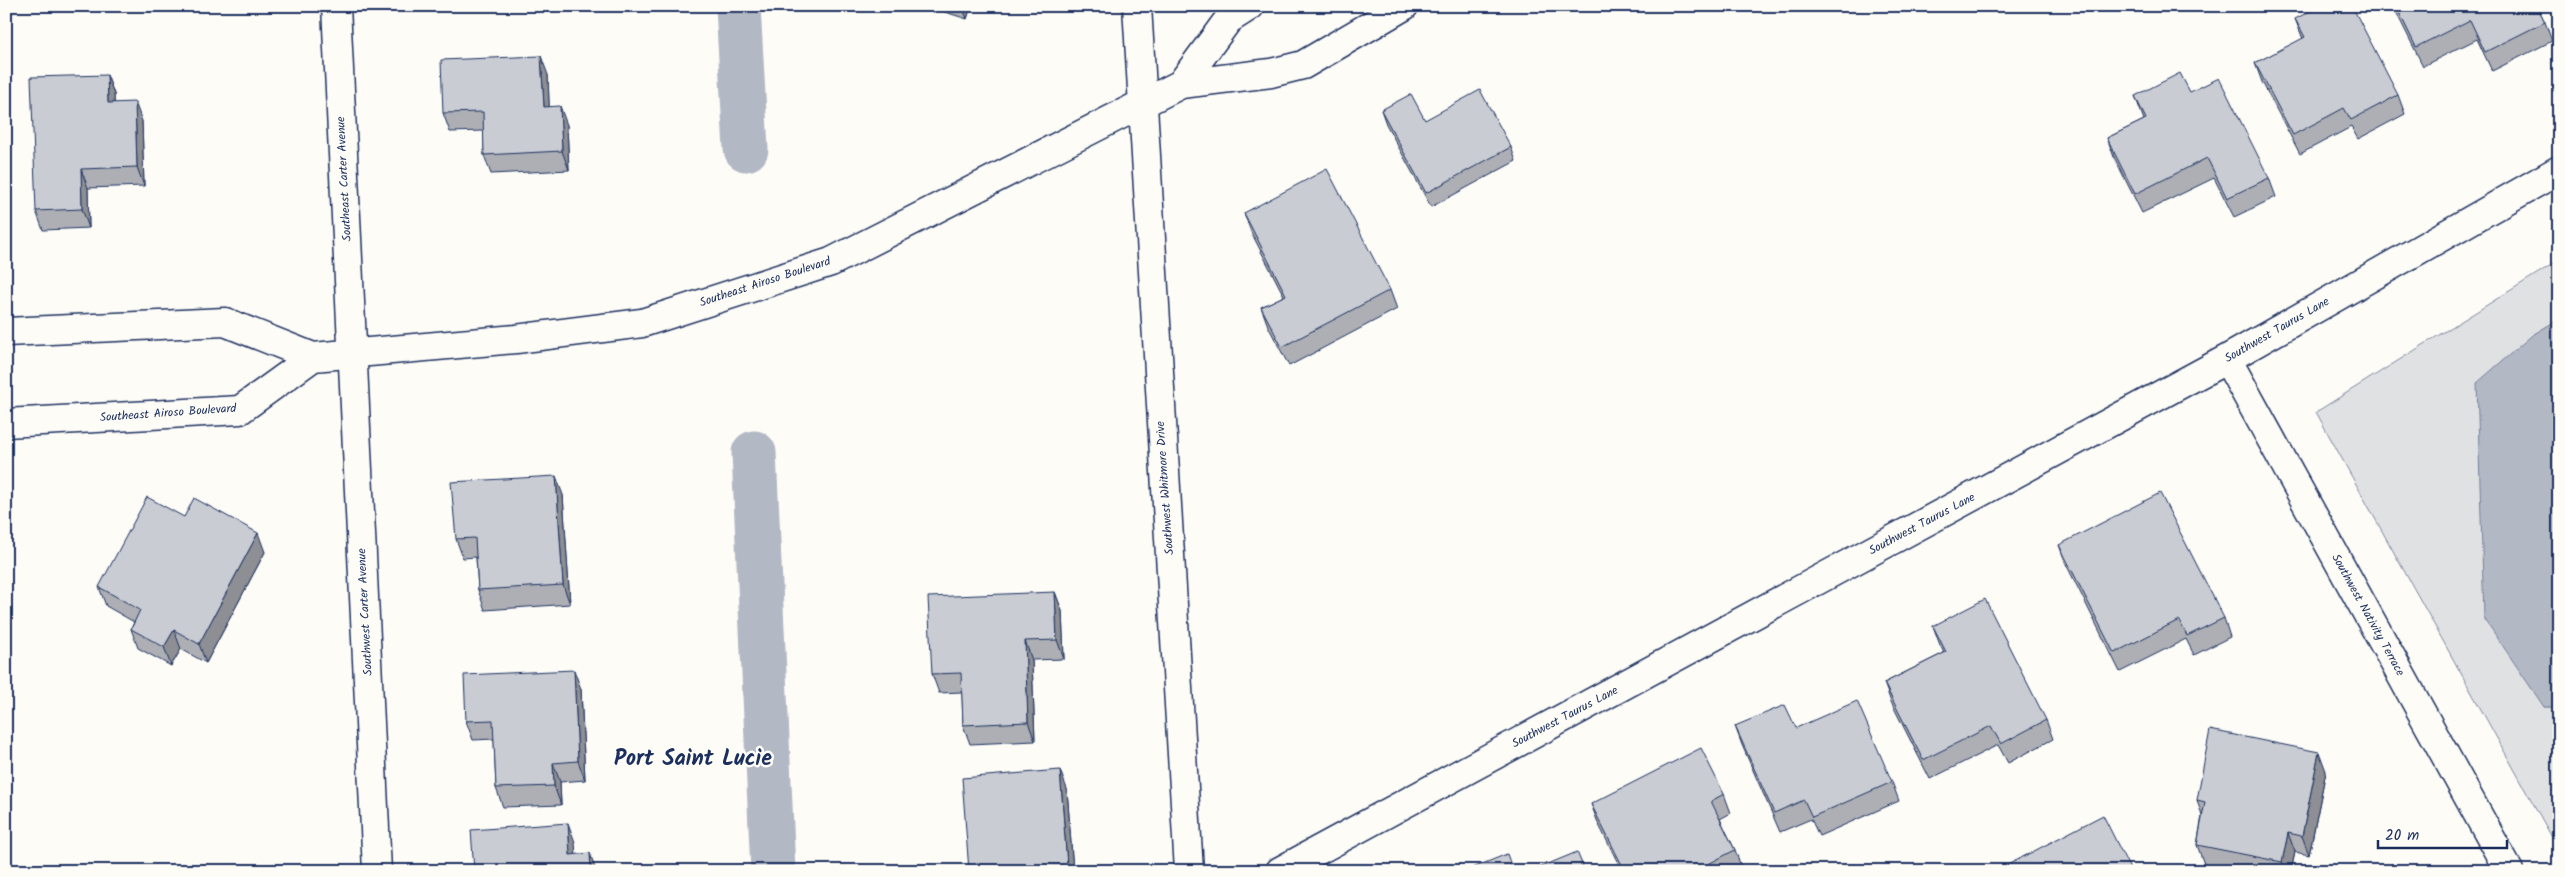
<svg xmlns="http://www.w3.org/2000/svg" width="2565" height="877" font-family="Kalam,sans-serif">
  <rect width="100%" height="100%" fill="#fdfcf7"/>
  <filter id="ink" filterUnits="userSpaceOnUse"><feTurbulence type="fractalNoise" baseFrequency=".02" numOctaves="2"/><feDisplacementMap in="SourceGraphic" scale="10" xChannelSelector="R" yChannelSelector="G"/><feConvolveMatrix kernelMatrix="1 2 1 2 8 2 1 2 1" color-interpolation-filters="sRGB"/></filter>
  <g filter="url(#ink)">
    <!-- green -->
    <path fill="#e0e1e3" stroke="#7e88a0" d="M2559,260V319L2531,336L2544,707H2559V850L2316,412Z"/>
    <!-- water -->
    <path fill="#b3b8c5" stroke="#76819c" d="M2559,319V707H2544L2484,618L2477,383L2531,336Z"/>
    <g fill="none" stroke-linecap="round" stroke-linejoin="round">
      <!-- canal -->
      <path stroke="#b3b8c5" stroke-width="45" d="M738,6L746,149
        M754,453L773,871"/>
      <!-- street casing -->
      <g stroke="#1b2f5e" stroke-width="31">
        <path id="street" d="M336,6L377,871
          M1137,6L1189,871
          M2227,359L2509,871
          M1280,871L2227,359L2559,170"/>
      </g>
      <!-- secondary casing -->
      <g stroke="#1b2f5e" stroke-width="31">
        <path id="secondary" d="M1181,84L1228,20L1250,6
          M6,332L225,322L313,357L516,339L642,323L831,262L1181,84L1271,73L1303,65L1404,6
          M6,423L240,410L313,357"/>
      </g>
      <!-- street -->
      <use href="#street" stroke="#fdfcf7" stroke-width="28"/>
      <!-- secondary -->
      <use href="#secondary" stroke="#fdfcf7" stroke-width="28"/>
    </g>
    <!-- wall -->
    <path fill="#adafb5" stroke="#1b2f5e" d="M926,6H971L967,19Z
      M2393,6H2537L2545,22L2552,41L2492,71L2477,39L2423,66Z
      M2295,19L2398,95L2405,114L2358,139L2351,127L2300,154L2262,82L2255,63L2303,39Z
      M107,75L114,94V102L142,121L144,186L88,188L89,228L43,230L36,211Z
      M548,75L549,107L567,125L569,170L491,174L484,155V131L450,132L443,113Z
      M2190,92L2269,178L2276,197L2234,217L2214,178L2142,213L2114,157L2107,138L2144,120L2135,96Z
      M1381,110L1425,120L1511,147L1516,161L1431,207L1386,124Z
      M1244,213L1390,290L1397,309L1289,366L1268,326L1261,307L1284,296L1251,232Z
      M563,495L570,604L485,610L478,590L476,557L463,558L456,539Z
      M184,517L265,552L206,663L181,649L171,666L138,648L131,629L134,622L106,606L99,587Z
      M2059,545L2224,618L2230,637L2194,655L2186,639L2120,672L2066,564Z
      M1055,592L1062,611L1064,659L1032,660L1035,741L970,744L963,725L962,692L939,693L932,674Z
      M1933,626L2046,720L2053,739L2008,763L1998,745L1930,779L1891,702L1884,683L1944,653L1940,645Z
      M581,689L585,780L560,782L561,805L503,807L496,788L494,739L473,740L466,721Z
      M1735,726L1796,728L1892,782L1899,801L1819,836L1811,819L1780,832L1742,745Z
      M2326,771L2309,855L2295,852L2291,871H2238L2204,864L2197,845L2202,816L2197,800Z
      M1067,789L1073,871H969Z
      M1724,794L1731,813L1720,819L1735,850L1742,869L1739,871H1622L1598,823L1591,804Z"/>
    <!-- shaded-wall -->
    <path fill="#8d8f94" stroke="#1b2f5e" d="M962,6H971L967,19Z
      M541,56L548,75L550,126L544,107Z
      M107,75L114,94L115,122L108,103Z
      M135,102L142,121L144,186L137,167Z
      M560,106L567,125L569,170L562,151Z
      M81,169L88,188L89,228L82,209Z
      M556,476L563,495L570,604L563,585Z
      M258,533L265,552L206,663L199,644Z
      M1055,592L1062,611L1064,659L1057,640Z
      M174,630L181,649L171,666L164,647Z
      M1025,641L1032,660L1035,741L1028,722Z
      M574,670L581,689L585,780L578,761Z
      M2319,752L2326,771L2309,855L2302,836Z
      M553,763L560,782L561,805L554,786Z
      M1060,770L1067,789L1073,871H1069L1067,866Z
      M568,823L575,842L577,871L570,855Z
      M2288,833L2295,852L2291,871H2286L2282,862Z
      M590,853L596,871H591Z"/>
    <!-- building -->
    <path fill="#c9ccd3" stroke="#1b2f5e" d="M2320,6H2352L2398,95L2351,120L2344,108L2293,135L2255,63L2305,37L2295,19Z
      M2396,6H2537L2545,22L2485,52L2470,20L2416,47Z
      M541,56L544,107L560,106L562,151L484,155L483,112L443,113L441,60Z
      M2180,73L2190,92L2219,78L2269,178L2227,198L2207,158L2135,194L2107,138L2146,119L2135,96Z
      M107,75L108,103L135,102L137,167L81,169L82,209L36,211L31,77Z
      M1480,90L1511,147L1426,193L1381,110L1411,94L1425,120Z
      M1327,169L1390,290L1282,347L1261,307L1286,295L1244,213Z
      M556,476L563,585L478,590L475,538L456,539L451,482Z
      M2160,493L2224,618L2187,636L2179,620L2114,653L2059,545Z
      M147,497L184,517L194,498L258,533L199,644L174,630L164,647L131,629L140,610L99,587Z
      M1055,592L1057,640L1025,641L1028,722L963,725L961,673L932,674L928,597Z
      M1985,599L2046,720L2001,744L1991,726L1923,760L1884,683L1946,652L1933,626Z
      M574,670L578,761L553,763L554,786L496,788L493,720L466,721L464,675Z
      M1857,701L1892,782L1812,817L1804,800L1774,813L1735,726L1785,705L1796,728Z
      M2210,730L2319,752L2302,836L2288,833L2282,862L2197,845L2205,802L2197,800Z
      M1701,748L1724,794L1711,801L1735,850L1695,871H1625L1591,804Z
      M1060,770L1067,866L1005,871H969L962,778Z
      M2103,815L2131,871H1996Z
      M568,823L570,855L590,853L591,871H474L471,830Z
      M1577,852L1585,871H1531Z
      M1507,854L1513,871H1465Z"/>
  </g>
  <g text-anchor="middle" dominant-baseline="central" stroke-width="5" stroke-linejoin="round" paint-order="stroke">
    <!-- street labels -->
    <g font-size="12" fill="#1b2f5e" stroke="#fdfcf7">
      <text transform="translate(344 179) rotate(-93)">Southeast Carter Avenue</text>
      <text transform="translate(765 282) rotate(-18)">Southeast Airoso Boulevard</text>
      <text transform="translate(2277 330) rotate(-30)">Southwest Taurus Lane</text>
      <text transform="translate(168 413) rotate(-4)">Southeast Airoso Boulevard</text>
      <text transform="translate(1165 488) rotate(-94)">Southwest Whitmore Drive</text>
      <text transform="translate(1922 524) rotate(-28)">Southwest Taurus Lane</text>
      <text transform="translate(365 612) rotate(-93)">Southwest Carter Avenue</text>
      <text transform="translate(2368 615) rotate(61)">Southwest Nativity Terrace</text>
      <text transform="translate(1565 717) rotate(-28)">Southwest Taurus Lane</text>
    </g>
    <!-- town labels -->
    <g font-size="22" font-weight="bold" fill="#1b2f5e" stroke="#fdfcf7">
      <text x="693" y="759">Port Saint Lucie</text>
    </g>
  </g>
  <!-- margin -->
  <rect width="2565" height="877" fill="none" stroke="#fdfcf7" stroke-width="25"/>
  <rect x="12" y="12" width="2540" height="852" fill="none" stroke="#1b2f5e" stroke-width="2" filter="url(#ink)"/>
  <!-- scale -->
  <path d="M2378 840v8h129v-8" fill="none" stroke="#1b2f5e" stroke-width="2.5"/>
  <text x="2385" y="840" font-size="15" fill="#1b2f5e" stroke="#fdfcf7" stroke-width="4" paint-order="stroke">20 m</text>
</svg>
